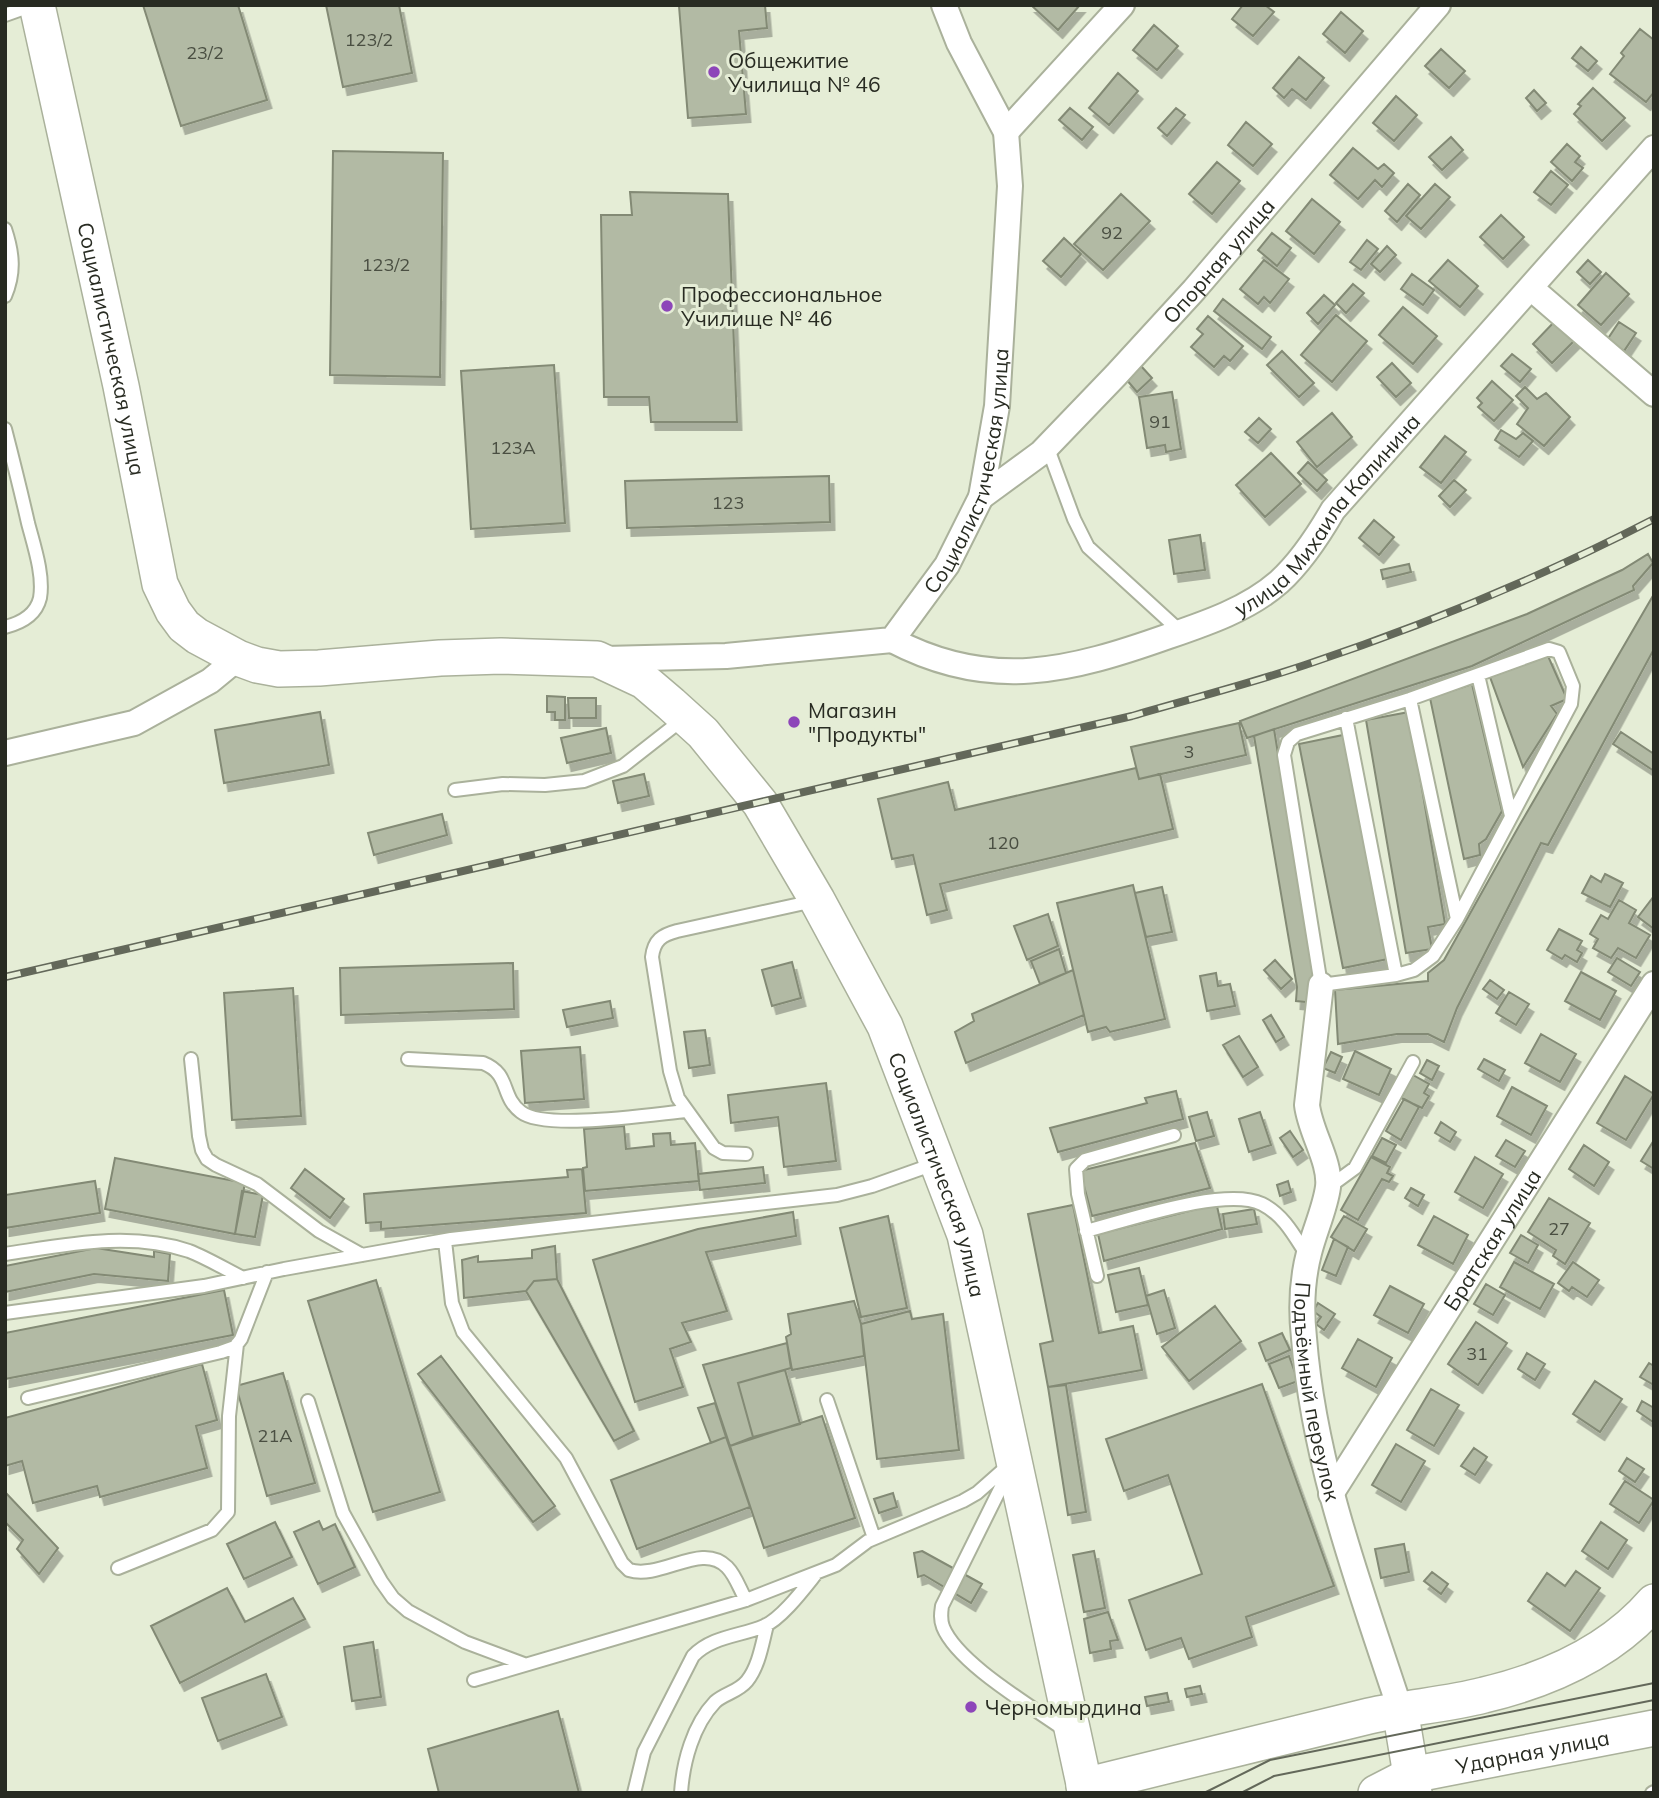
<svg xmlns="http://www.w3.org/2000/svg" width="1659" height="1798" font-family="Mulish,sans-serif">
  <defs>
    <filter id="shadow"><feDropShadow dx="4.5" dy="8" stdDeviation="0" flood-color="#0004"/></filter>
  </defs>
  <rect width="100%" height="100%" fill="#e5edd6"/>
  <!-- building -->
  <path fill="#b2baa4" stroke="#838a75" stroke-width="2" filter="url(#shadow)" d="M143,5H238L267,100L181,126Z
    M326,5H399L412,73L343,87Z
    M765,5L767,28L739,31L746,114L688,118L679,6Z
    M1031,5H1080L1058,30Z
    M1243,5H1265L1274,12L1253,36L1232,19Z
    M1341,12L1363,31L1345,53L1323,34Z
    M1154,25L1178,46L1157,70L1133,50Z
    M1640,29L1654,40V92L1646,102L1610,74L1624,56L1621,53Z
    M1581,47L1597,61L1588,71L1572,58Z
    M1441,49L1465,71L1449,88L1425,66Z
    M1299,57L1324,78L1306,100L1292,89L1284,98L1273,88Z
    M1118,73L1138,91L1109,125L1089,108Z
    M1593,88L1625,118L1602,141L1574,114L1581,106L1578,104Z
    M1534,90L1546,103L1537,111L1526,98Z
    M1396,96L1417,115L1394,141L1373,123Z
    M1070,108L1093,127L1082,140L1059,120Z
    M1176,108L1185,115L1167,136L1158,128Z
    M1246,122L1272,144L1253,166L1228,145Z
    M1451,137L1463,150L1442,170L1429,157Z
    M1567,144L1580,156L1575,162L1583,168L1572,181L1551,162Z
    M1353,148L1378,169L1384,164L1394,173L1382,187L1375,180L1358,199L1330,175Z
    M333,151L443,153L440,377L330,375Z
    M1217,162L1240,181L1212,214L1189,194Z
    M1551,171L1568,185L1551,205L1534,192Z
    M1408,184L1420,195L1397,222L1385,211Z
    M1435,184L1450,197L1421,229L1406,216Z
    M630,192L728,194L737,422H651L649,397H604L601,215H632Z
    M1121,194L1150,221L1103,270L1074,244Z
    M1312,199L1340,222L1314,254L1286,231Z
    M1501,215L1524,237L1503,259L1480,237Z
    M1272,233L1291,248L1277,266L1258,250Z
    M1064,238L1081,254L1061,277L1043,261Z
    M1367,240L1378,249L1361,270L1350,262Z
    M1387,246L1396,255L1380,272L1371,264Z
    M1264,260L1289,279L1270,303L1264,297L1258,304L1240,289Z
    M1448,260L1478,286L1460,307L1429,281Z
    M1588,260L1601,272L1590,284L1577,272Z
    M1606,273L1629,294L1601,325L1578,305Z
    M1412,274L1434,290L1423,305L1401,289Z
    M1353,284L1364,293L1346,313L1336,303Z
    M1324,295L1335,305L1318,324L1307,313Z
    M1223,299L1271,337L1262,349L1214,311Z
    M1403,307L1437,336L1413,364L1379,335Z
    M1336,315L1367,341L1332,382L1301,355Z
    M1208,316L1243,346L1230,361L1224,356L1214,367L1191,347L1203,334L1197,329Z
    M1556,320L1576,339L1552,363L1533,344Z
    M1619,322L1636,333L1624,351L1607,340Z
    M1282,351L1314,383L1299,397L1267,365Z
    M1512,354L1531,369L1520,382L1501,366Z
    M1392,363L1411,383L1396,397L1377,377Z
    M554,365L565,523L471,529L461,371Z
    M1141,366L1152,378L1137,392L1126,379Z
    M1492,381L1513,400L1494,421L1478,407L1482,403L1477,398Z
    M1525,387L1537,399L1546,393L1570,417L1544,446L1517,424L1528,408L1516,396Z
    M1172,392L1181,449L1166,452L1165,445L1147,448L1139,397Z
    M1332,413L1352,437L1317,467L1297,442Z
    M1259,418L1271,429L1258,443L1245,432Z
    M1501,430L1516,439L1523,433L1533,441L1519,457L1495,440Z
    M1445,436L1466,452L1441,483L1420,467Z
    M1271,453L1301,484L1265,517L1236,485Z
    M1308,462L1327,480L1317,491L1298,473Z
    M829,476L830,522L627,528L625,481Z
    M1454,480L1466,490L1450,507L1439,496Z
    M1374,520L1394,537L1379,555L1359,538Z
    M1200,535L1205,570L1174,574L1169,540Z
    M1648,554L1653,563L1633,586L1634,590L1472,666L1247,738L1240,721L1527,614L1622,570Z
    M1409,564L1411,572L1383,579L1381,570Z
    M1654,594V649L1548,845L1541,843L1457,1008L1444,1042L1428,1034H1397L1338,1044L1335,990L1428,981V973L1444,960L1519,826Z
    M1548,656L1567,699L1551,706L1557,714L1523,767L1490,677Z
    M1472,684L1502,811L1486,839L1479,844L1480,855L1464,859L1430,698Z
    M547,696L565,697V720H555V712H547Z
    M568,698H596V718H569Z
    M320,712L329,765L224,783L215,730Z
    M1409,712L1445,924L1428,927L1432,949L1406,953L1366,720Z
    M1239,723L1246,755L1139,779L1131,747Z
    M606,728L611,753L567,763L561,738Z
    M1274,729L1314,977L1315,1003L1296,1001L1297,987L1254,736Z
    M1621,732L1654,754V771L1613,744Z
    M1343,735L1388,959L1343,968L1299,744Z
    M1136,768L1139,779L1160,774L1173,829L940,884L947,910L927,915L913,855L892,859L878,799L948,782L955,810Z
    M644,774L649,796L618,803L613,781Z
    M442,814L447,835L374,855L368,833Z
    M1605,874L1623,883L1610,907L1582,893L1591,876L1601,882Z
    M1133,885L1165,1019L1110,1032L1106,1027L1088,1032L1057,903Z
    M1162,887L1172,932L1146,937L1135,893Z
    M1654,896V929L1638,917Z
    M1619,900L1636,910L1629,923L1650,935L1636,958L1618,948L1611,958L1593,948L1598,939L1590,934L1601,915L1608,919Z
    M1048,914L1058,946L1027,960L1014,926Z
    M1559,929L1582,941L1577,950L1582,953L1577,962L1565,955L1562,959L1547,950Z
    M1059,949L1066,973L1040,984L1031,961Z
    M1617,958L1640,972L1631,986L1608,972Z
    M1275,960L1292,979L1281,989L1264,970Z
    M792,962L801,998L772,1006L762,970Z
    M513,963L514,1009L341,1015L340,968Z
    M1073,970L1084,1015L966,1063L955,1032L974,1021L972,1014Z
    M1581,972L1616,991L1600,1020L1565,1001Z
    M1216,973L1218,986L1230,984L1235,1006L1207,1011L1200,976Z
    M1490,980L1504,990L1497,999L1483,989Z
    M293,988L301,1116L232,1120L224,993Z
    M1509,992L1529,1004L1516,1025L1496,1013Z
    M610,1001L613,1018L567,1027L563,1010Z
    M1271,1015L1284,1037L1276,1042L1263,1020Z
    M705,1030L710,1065L689,1068L684,1032Z
    M1541,1034L1576,1054L1560,1082L1525,1063Z
    M1239,1036L1258,1067L1243,1077L1223,1045Z
    M580,1047L584,1099L525,1103L521,1051Z
    M1355,1051L1391,1069L1379,1095L1343,1079Z
    M1331,1052L1342,1057L1335,1073L1323,1068Z
    M1484,1059L1505,1070L1499,1081L1478,1069Z
    M1427,1060L1439,1066L1432,1080L1420,1073Z
    M1413,1075L1429,1084L1424,1093L1429,1096L1422,1108L1401,1098Z
    M1625,1076L1654,1094L1626,1140L1597,1123Z
    M826,1083L836,1161L784,1167L778,1117L731,1123L728,1095Z
    M1512,1087L1547,1106L1531,1135L1497,1116Z
    M1176,1091L1183,1119L1058,1152L1050,1128L1147,1103L1145,1098Z
    M1404,1099L1419,1107L1401,1140L1386,1131Z
    M1207,1112L1214,1136L1196,1141L1189,1117Z
    M1260,1112L1271,1145L1249,1152L1239,1119Z
    M1441,1122L1456,1132L1450,1142L1435,1133Z
    M624,1126L626,1149L654,1146L653,1134L670,1133L671,1145L695,1143L699,1181L585,1191L583,1168L587,1167L584,1129Z
    M1290,1131L1303,1150L1293,1157L1280,1138Z
    M1382,1138L1396,1145L1386,1163L1372,1156Z
    M1506,1140L1525,1151L1515,1167L1496,1156Z
    M1654,1140V1169L1641,1161Z
    M1195,1143L1210,1188L1092,1216L1080,1171Z
    M1584,1145L1609,1162L1594,1186L1569,1169Z
    M1371,1157L1390,1167L1387,1173L1393,1176L1389,1182L1382,1179L1358,1220L1341,1210Z
    M1475,1157L1503,1174L1483,1208L1455,1192Z
    M115,1158L245,1183L235,1234L105,1209Z
    M763,1167L765,1183L700,1190L698,1174Z
    M305,1169L344,1199L330,1218L291,1188Z
    M582,1169L586,1213L381,1229V1222L366,1223L364,1194L568,1177L567,1170Z
    M95,1181L100,1213L5,1228V1195Z
    M1288,1181L1291,1192L1280,1196L1277,1185Z
    M1411,1188L1424,1195L1418,1206L1405,1198Z
    M242,1191L263,1195L255,1237L235,1234Z
    M1549,1198L1590,1223L1565,1264L1553,1256L1556,1250L1528,1232Z
    M1073,1205L1099,1333L1133,1326L1142,1370L1048,1387L1040,1344L1053,1341L1028,1214Z
    M1217,1206L1222,1229L1104,1261L1098,1234L1201,1208Z
    M1254,1209L1257,1224L1225,1229L1223,1214Z
    M793,1212L796,1236L706,1252L727,1311L682,1323L691,1342L670,1349L683,1387L635,1402L593,1260L698,1229Z
    M888,1216L907,1308L861,1317L840,1228Z
    M1344,1216L1367,1229L1354,1251L1331,1237Z
    M1434,1216L1468,1235L1453,1264L1418,1245Z
    M1521,1235L1538,1245L1528,1263L1510,1253Z
    M1334,1239L1348,1247L1336,1276L1322,1270Z
    M555,1246L557,1279L534,1281L526,1291L464,1298L462,1260L478,1256V1262L532,1258V1250Z
    M96,1248L154,1257V1251L170,1254L168,1281L94,1274L5,1292V1266Z
    M1514,1262L1554,1284L1540,1309L1500,1287Z
    M1573,1262L1599,1280L1587,1297L1572,1287L1569,1291L1558,1283Z
    M1139,1268L1148,1305L1116,1312L1108,1275Z
    M557,1279L634,1431L614,1441L526,1291L534,1281Z
    M376,1280L440,1492L373,1512L308,1301Z
    M1486,1284L1505,1295L1493,1315L1474,1304Z
    M1390,1286L1424,1304L1408,1333L1374,1315Z
    M224,1290L233,1335L5,1379V1333Z
    M1164,1290L1175,1328L1157,1334L1146,1296Z
    M854,1301L861,1324L864,1356L792,1370L786,1337L791,1334L788,1314Z
    M1318,1303L1335,1314L1324,1330L1316,1324L1321,1317L1313,1311Z
    M1215,1306L1241,1341L1189,1381L1162,1347Z
    M910,1311L912,1319L943,1314L959,1450L877,1459L861,1324Z
    M1476,1322L1507,1343L1478,1385L1448,1364Z
    M1282,1333L1290,1350L1266,1361L1259,1343Z
    M1358,1339L1392,1358L1376,1387L1342,1368Z
    M787,1343L791,1368L738,1383L753,1437L730,1446L703,1365Z
    M1527,1353L1545,1364L1535,1380L1518,1369Z
    M441,1356L555,1506L533,1522L418,1374Z
    M1289,1356L1298,1381L1279,1388L1269,1364Z
    M1649,1363L1654,1366V1385L1640,1377Z
    M202,1364L217,1420L196,1426L207,1468L100,1497L97,1486L33,1503L22,1461L5,1466V1418Z
    M785,1370L800,1424L753,1437L738,1383Z
    M283,1373L315,1483L267,1496L236,1386Z
    M1595,1381L1622,1399L1600,1432L1573,1414Z
    M1262,1384L1334,1586L1246,1617L1252,1637L1189,1659L1181,1638L1146,1650L1129,1600L1202,1574L1168,1475L1124,1491L1106,1439Z
    M1066,1385L1086,1512L1068,1515L1048,1387Z
    M1431,1389L1459,1405L1434,1446L1407,1430Z
    M1642,1401L1654,1408L1653,1422L1637,1411Z
    M715,1403L726,1437L711,1443L698,1408Z
    M822,1416L855,1518L764,1548L730,1446Z
    M726,1437L750,1507L637,1549L611,1480Z
    M1396,1444L1425,1461L1401,1502L1372,1485Z
    M1474,1448L1487,1457L1475,1475L1461,1466Z
    M1627,1458L1644,1469L1635,1482L1619,1471Z
    M1625,1481L1654,1500L1639,1523L1610,1504Z
    M5,1492L58,1548L39,1574L17,1549L23,1540L5,1522Z
    M893,1493L897,1507L879,1513L874,1499Z
    M319,1521L323,1530L335,1524L355,1567L318,1584L294,1532Z
    M275,1522L292,1557L244,1579L227,1544Z
    M1601,1522L1627,1540L1608,1569L1582,1551Z
    M1404,1544L1409,1572L1381,1578L1375,1549Z
    M922,1551L982,1584L971,1603L924,1575L918,1577L914,1553Z
    M1094,1551L1105,1608L1084,1612L1073,1555Z
    M1576,1571L1600,1588L1570,1631L1528,1601L1547,1573L1565,1586Z
    M1432,1572L1448,1584L1441,1594L1424,1581Z
    M227,1588L245,1622L293,1598L305,1619L180,1683L151,1626Z
    M1108,1612L1118,1640L1110,1641L1111,1649L1090,1653L1084,1619Z
    M373,1642L381,1697L352,1701L344,1647Z
    M266,1674L282,1717L218,1741L202,1698Z
    M1200,1686L1202,1694L1187,1697L1185,1689Z
    M1167,1693L1169,1702L1147,1706L1145,1697Z
    M558,1711L579,1793H439L428,1749Z"/>
  <g fill="none" stroke-linecap="round" stroke-linejoin="round">
    <!-- lane casing -->
    <g stroke="#aab19b" stroke-width="16">
      <path id="lane" d="M5,15L33,5
        M5,229C13,253 15,273 5,296
        M5,429C13,460 21,492 28,523C34,546 44,575 40,598C36,615 21,623 5,627
        M1047,446L1074,519L1088,547L1181,632
        M1549,649L1559,652L1573,686L1571,704L1457,919L1433,956L1414,970L1396,975L1321,985L1284,755L1288,742L1297,734L1410,699Z
        M1478,675L1511,816
        M1410,699L1457,919
        M1346,718L1396,975
        M455,790L503,784L545,785L584,781L623,766L683,719
        M191,1059L199,1136L202,1150L207,1159L216,1165L257,1184L319,1231L362,1255
        M408,1059L483,1063C511,1074 500,1096 521,1112C545,1131 654,1114 687,1111
        M746,1154L723,1153L714,1148L678,1098L670,1071L652,957C654,940 662,935 677,931L814,901
        M1329,1187L1355,1168L1413,1062
        M1086,1231C1126,1221 1225,1186 1262,1204C1284,1215 1295,1237 1308,1257
        M445,1241L452,1303L463,1332L566,1458L622,1563L629,1570C661,1580 702,1541 727,1567C736,1576 740,1590 746,1600
        M5,1254C66,1245 129,1231 189,1251C207,1258 225,1269 243,1278
        M1097,1276L1078,1194L1076,1169L1085,1160L1174,1135
        M5,1313L204,1286L284,1269L451,1239L837,1195L872,1186L934,1164
        M28,1398L221,1352L235,1347L241,1339L267,1272
        M827,1400L874,1538
        M308,1401L343,1513L381,1581L393,1598L408,1611L465,1642L524,1664
        M1008,1473L942,1606C941,1613 940,1619 943,1627C958,1664 1033,1707 1066,1731
        M118,1568L212,1530L228,1512L229,1416L237,1344
        M474,1680L746,1600L836,1565L868,1541L963,1501L977,1493L1011,1463
        M634,1793L644,1752L693,1656C712,1636 741,1636 764,1626C781,1619 803,1590 815,1575
        M681,1793C683,1762 693,1725 715,1702C725,1693 738,1692 747,1681C759,1666 762,1644 767,1625
        M1652,1793L1654,1792"/>
    </g>
    <!-- street casing -->
    <g stroke="#aab19b" stroke-width="28">
      <g id="street">
        <path d="M1006,132L1122,5"/>
        <path d="M1532,289L1654,394"/>
        <path id="s1" d="M981,497L1041,453L1116,375L1194,290L1438,5"/>
        <path id="s2" d="M892,640C991,692 1070,671 1169,636C1207,623 1248,609 1279,582C1301,562 1318,536 1333,510L1654,148"/>
        <path id="s3" d="M605,659L726,656L892,640L947,565L981,497L997,406L1010,186L1006,132L959,43L944,5"/>
        <path d="M5,753L134,723L210,681L238,658"/>
        <path id="s4" d="M1321,985L1307,1105C1310,1132 1331,1162 1328,1187C1325,1209 1314,1232 1309,1253C1302,1280 1301,1311 1304,1338C1314,1466 1360,1587 1400,1709"/>
        <path id="s5" d="M1331,1494L1654,984"/>
      </g>
    </g>
    <!-- secondary casing -->
    <g stroke="#aab19b" stroke-width="38">
      <g id="secondary">
        <path id="s6" d="M37,5L121,386L160,584L173,611L184,626L197,636L238,658L257,665L279,669L319,668L440,658L501,656L597,659L644,681L671,704L703,733L760,803L817,900L885,1026L965,1235L1086,1793"/>
        <path d="M1400,1709L1414,1793"/>
        <path d="M1084,1786C1179,1763 1274,1739 1369,1716C1407,1707 1446,1705 1484,1695C1547,1680 1611,1652 1654,1602"/>
        <path id="s7" d="M1376,1793L1411,1775L1654,1728"/>
      </g>
    </g>
    <!-- lane -->
    <use href="#lane" stroke="#fff" stroke-width="12"/>
    <!-- street -->
    <use href="#street" stroke="#fff" stroke-width="24"/>
    <!-- secondary -->
    <use href="#secondary" stroke="#fff" stroke-width="35"/>
    <!-- tram -->
    <path stroke="#63685a" stroke-width="2" d="M1204,1793L1270,1760L1654,1683
      M1241,1793L1274,1776L1654,1700"/>
    <!-- rail casing -->
    <g stroke="#63685a" stroke-width="8">
      <path id="rail" d="M5,977L1132,716C1190,699 1248,684 1305,665C1425,625 1542,577 1654,519"/>
    </g>
    <!-- rail -->
    <use href="#rail" stroke="#e5edd6" stroke-width="5" stroke-dasharray="16" stroke-linecap="butt"/>
  </g>
  <!-- markers -->
  <g fill="#8d46b9" stroke="#e5edd6" stroke-width="2.5">
    <circle cx="714" cy="72" r="7"/>
    <circle cx="667" cy="306" r="7"/>
    <circle cx="794" cy="722" r="7"/>
    <circle cx="971" cy="1707" r="7"/>
  </g>
  <g text-anchor="middle" dominant-baseline="central" stroke-width="6" stroke-linejoin="round" paint-order="stroke">
    <!-- number labels -->
    <g font-size="18" fill="#4a4f42">
      <text x="369" y="39">123/2</text>
      <text x="205" y="52">23/2</text>
      <text x="1112" y="232">92</text>
      <text x="386" y="264">123/2</text>
      <text x="1160" y="421">91</text>
      <text x="513" y="447">123А</text>
      <text x="728" y="502">123</text>
      <text x="1189" y="751">3</text>
      <text x="1003" y="842">120</text>
      <text x="1559" y="1228">27</text>
      <text x="1477" y="1353">31</text>
      <text x="275" y="1435">21А</text>
    </g>
    <!-- poi labels -->
    <g font-size="21" fill="#282b22" stroke="#e5edd6" text-anchor="start">
      <text x="728" y="60">Общежитие<tspan x="728" dy="24">Училища № 46</tspan></text>
      <text x="681" y="294">Профессиональное<tspan x="681" dy="24">Училище № 46</tspan></text>
      <text x="808" y="710">Магазин<tspan x="808" dy="24">"Продукты"</tspan></text>
      <text x="985" y="1707">Черномырдина</text>
    </g>
    <!-- street labels -->
    <g font-size="21" fill="#282b22" stroke="#e5edd6">
      <text stroke="none"><textPath href="#s1" startOffset="336">Опорная улица</textPath></text>
      <text stroke="none"><textPath href="#s6" startOffset="352">Социалистическая улица</textPath></text>
      <text stroke="none"><textPath href="#s3" startOffset="478">Социалистическая улица</textPath></text>
      <text stroke="none"><textPath href="#s2" startOffset="492">улица Михаила Калинина</textPath></text>
      <text stroke="none"><textPath href="#s6" startOffset="1699">Социалистическая улица</textPath></text>
      <text stroke="none"><textPath href="#s5" startOffset="301">Братская улица</textPath></text>
      <text stroke="none"><textPath href="#s4" startOffset="415">Подъёмный переулок</textPath></text>
      <text stroke="none"><textPath href="#s7" startOffset="163">Ударная улица</textPath></text>
    </g>
  </g>
  <!-- border -->
  <rect width="1659" height="1798" fill="none" stroke="#282b22" stroke-width="14"/>
</svg>
